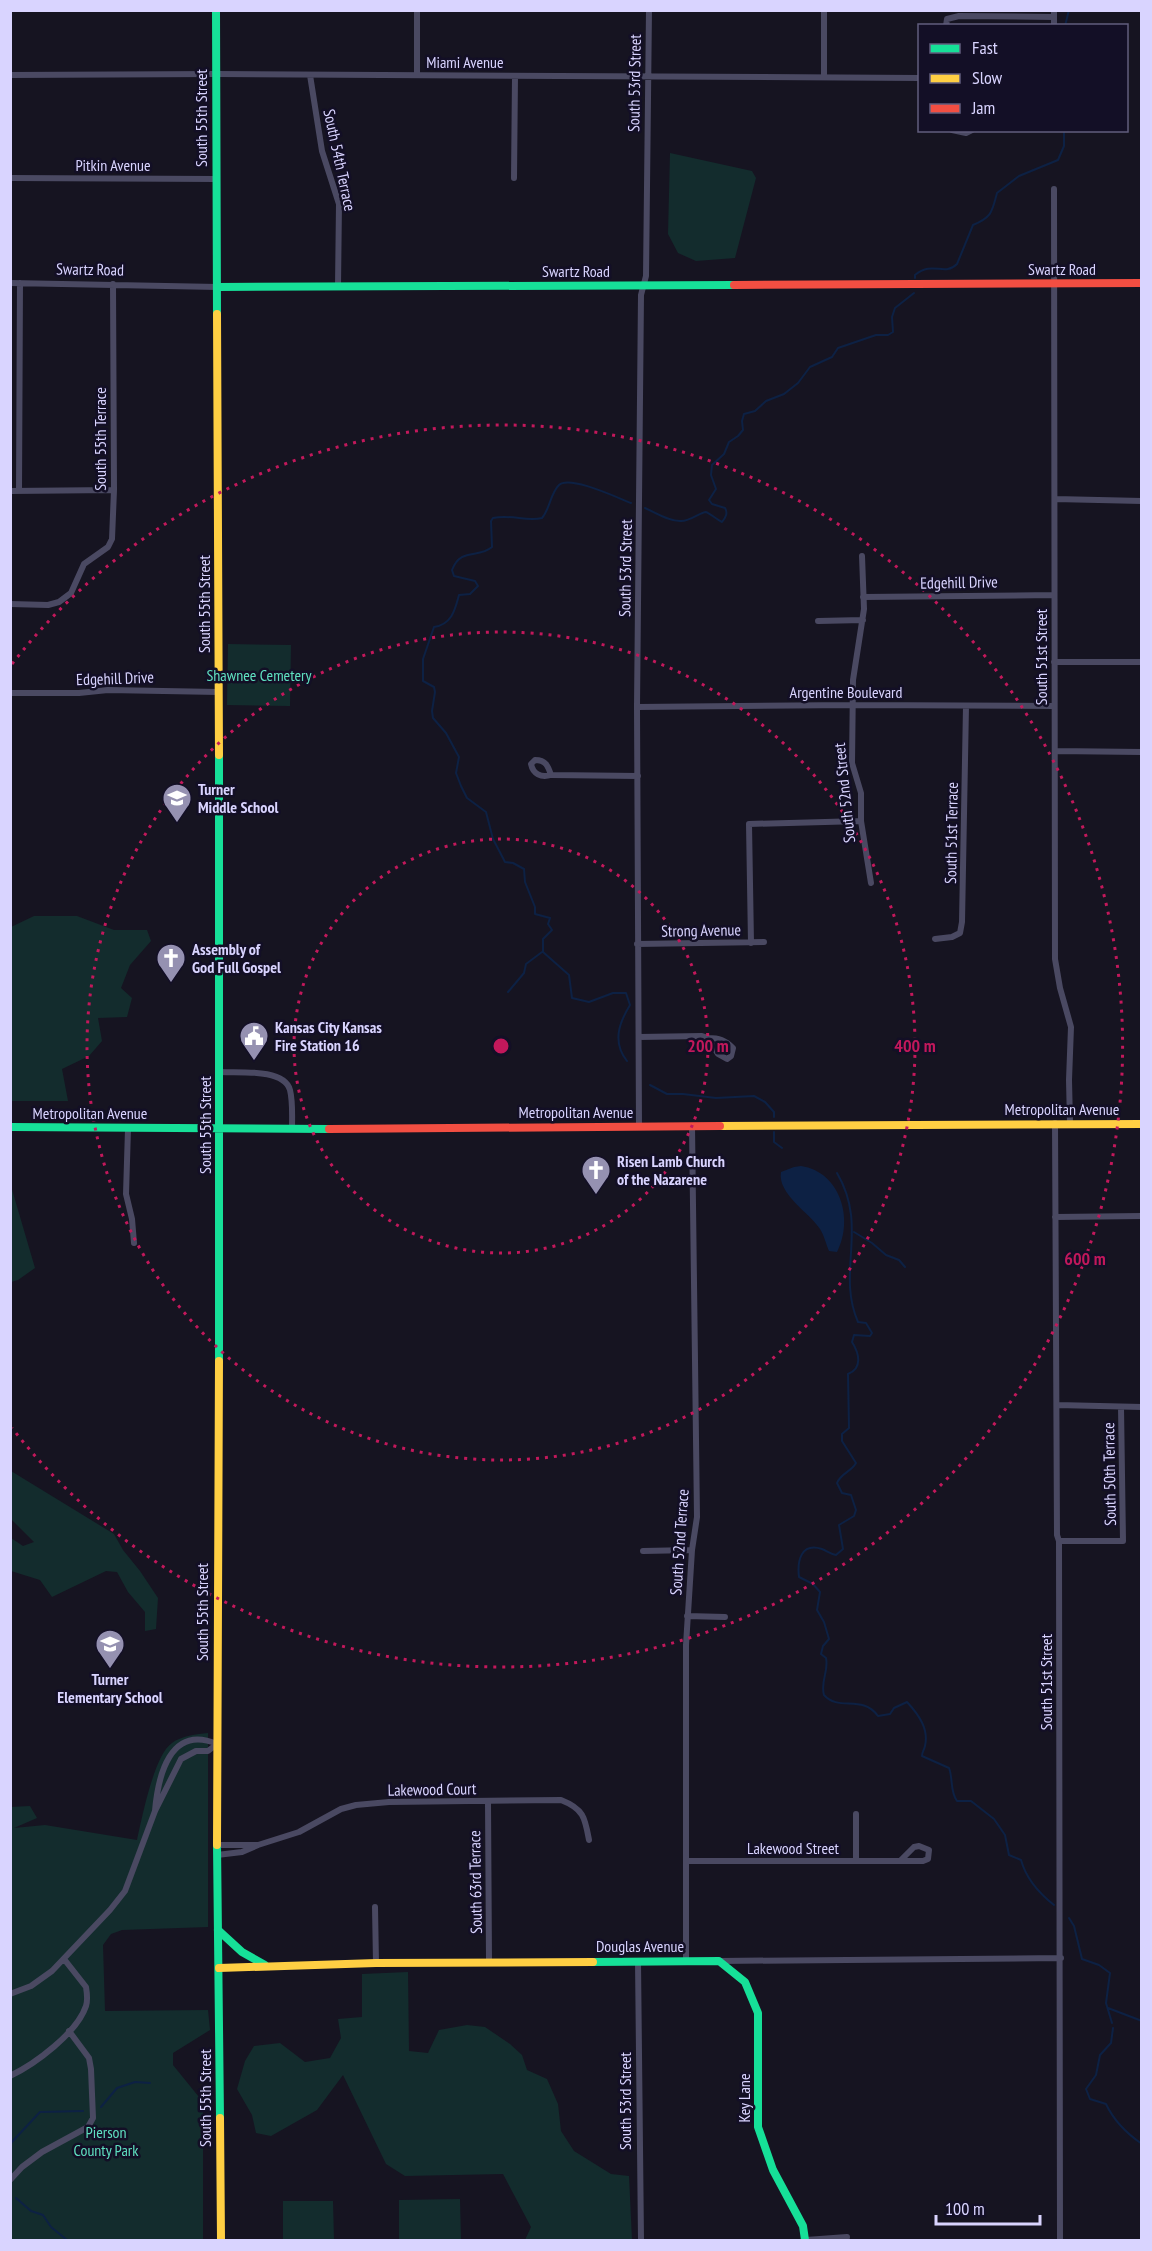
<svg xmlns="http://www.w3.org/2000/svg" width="1152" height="2251" font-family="'PT Sans Narrow',sans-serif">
  <rect width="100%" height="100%" fill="#161421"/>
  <!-- green -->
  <path fill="#132c2d" d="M670,153L752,171L756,178L735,258L696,261L678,253L668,234Z
    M228,644L291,645L290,706L227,705Z
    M34,916H77L114,930H147L151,941L130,965L121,988L132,998L127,1017L98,1018L102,1041L89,1056L62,1069L68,1101H11V927Z
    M11,1186L35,1268L18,1280L11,1282Z
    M11,1471L114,1534L123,1550L140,1571L158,1598L156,1629L145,1631V1612L128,1592L117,1572L106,1571L52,1597L40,1580L11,1571V1538L23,1546L34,1542L11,1519Z
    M208,1733V1927L122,1930L111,1934L103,1945L105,2011L208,2010L210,2030L173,2053V2065L203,2102V2240H11L10,1807L30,1806L37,1818L14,1828L45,1825L137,1840C142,1818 154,1755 172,1743C181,1736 197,1734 208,1733Z
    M408,1972L409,2051L428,2053L439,2030L467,2025L485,2027L510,2044L522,2055L527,2070L547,2079L558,2104L561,2131L574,2151L611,2174L629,2176L632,2240H525L531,2227L503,2174L405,2176L386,2164L343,2075L317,2110L271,2136L256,2133L252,2115L237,2089L245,2061L254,2046L280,2043L305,2062L330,2058L341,2038L338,2019L362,2017V1974Z
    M460,2199L461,2240H399V2200Z
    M283,2201H333L334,2240H283Z"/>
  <!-- water -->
  <path fill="#0d2144" d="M801,1166C841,1172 854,1220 837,1252L829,1251C826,1244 824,1235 820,1229C811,1214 777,1194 781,1172L794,1167Z"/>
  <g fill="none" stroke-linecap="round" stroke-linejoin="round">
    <!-- stream -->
    <path stroke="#0d2144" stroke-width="2" d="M1065,26L1069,10
      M915,278V275C933,260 944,277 957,264L973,225C992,217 992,212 997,193L1019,176L1058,160L1064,146V130
      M645,508C656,513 668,521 680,521C690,522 700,512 706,512C709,513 718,520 722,522C726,517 728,513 725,508L712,504L709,500L716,489L711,475L712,465L724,454L729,442L738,436L743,430L742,421L744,414L755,411L766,401L784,394L798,383L810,367L832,357L838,348L876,335H888L893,332L892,317L895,308L914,293
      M508,992L524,973L526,964L542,952
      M627,1061C612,1042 619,1023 630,1005L626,993H613L589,1002L572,998L569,975L543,952V939L552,930L548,924L550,918L535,914V907L525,882L524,869L513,863L505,862L493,839L486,812L467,798L461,786L456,773L459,757L446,733L433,718L432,711L435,692L434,687L423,681V659L434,627C452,624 455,610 459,595L470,594L478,586L475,581L454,576L452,570C461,547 478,559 492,547L491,521L493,518C512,514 526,522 542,518C550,509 550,494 559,485C570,475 618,498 631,503
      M650,1085L667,1094H683L716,1098L754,1096L765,1102L774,1112V1117
      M774,1132V1142L782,1148
      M837,1173C869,1227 836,1272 858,1322L866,1323L872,1333L870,1336L854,1335L852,1342C859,1353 863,1368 848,1374L849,1428L842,1434V1441L856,1463C851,1472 841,1473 837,1483L842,1493L851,1495L856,1510L854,1516L839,1525L843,1549L836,1555C831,1554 827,1551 822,1549C801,1542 797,1561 799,1577L813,1584L820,1592L817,1610L824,1622L829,1639L823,1646L821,1654L826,1658C829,1672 820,1681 824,1695C839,1712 862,1694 878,1716L890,1714L894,1708L907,1702C919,1715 929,1729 925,1746C924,1750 922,1752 922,1756L949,1768C953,1778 950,1792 957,1801H971L994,1819L1005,1835L1009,1855L1021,1860C1026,1878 1040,1894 1054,1905
      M854,1232L872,1243L886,1255L899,1260L905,1267
      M1069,1918L1074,1926L1082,1959L1099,1965L1110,1973L1106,2003L1112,2023
      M1108,2008L1142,2021
      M1113,2028L1111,2043L1100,2055L1096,2075L1086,2089L1090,2099L1106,2104C1114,2121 1126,2133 1142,2144
      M101,2107L117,2088L135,2082L150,2083
      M10,2144L40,2112L83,2111
      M16,2198L31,2211L43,2215L51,2227L67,2240"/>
    <!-- street -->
    <path stroke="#4a4962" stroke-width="6" d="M946,26L947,19L959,16L1054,17
      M1054,26V10
      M10,75L216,74L920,78
      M310,75L322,151L339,204L338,286
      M417,75V10
      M824,77V10
      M952,130L966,133L972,130
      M10,178L216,179
      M514,178L515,76
      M1054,189L1055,959L1060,988L1071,1027L1069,1080L1070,1123
      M10,283L218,287
      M10,491L114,490
      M19,491L20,283
      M1055,499L1142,501
      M862,556L864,609L853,680L852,763L861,793V821L871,883
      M863,597L1054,595
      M10,604L48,605L59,602L71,593L84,564L108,547L112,539L114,490L113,284
      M818,621L863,620
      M1054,662H1142
      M10,693H79L108,690L219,692
      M637,707L852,705L1054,706
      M1055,751L1142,752
      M535,760C546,760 548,766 551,775C541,778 533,774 531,764Z
      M551,775L638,776
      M935,939L952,937L960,933L962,922L966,706
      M751,943L749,824L861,821
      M637,944L764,942
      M639,1037L702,1036L708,1038L718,1054L727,1059L731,1056L733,1048C725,1040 719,1038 708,1038
      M220,1072C238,1073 284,1068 290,1090C293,1102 292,1117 292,1129
      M1055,1123L1057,1535L1059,1541L1060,2240
      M639,1126L637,707L641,295L646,276L649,10
      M128,1129L126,1194L132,1219L134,1243
      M1055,1217L1142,1216
      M1057,1405L1142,1407
      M1059,1541H1123L1121,1407
      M643,1551L692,1550
      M687,1616L725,1617
      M488,1802L489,1961
      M856,1814V1861
      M217,1845H258L242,1852L217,1855
      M258,1845L299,1832L341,1809L356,1805L389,1802L561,1800C584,1809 585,1818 589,1840
      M919,1846L929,1850L928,1859L923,1861H900L914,1847Z
      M686,1861H900
      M375,1907L376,1963
      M638,1961L641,2240
      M686,1961V1645L692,1550L697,1517L692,1126
      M720,1961L1061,1958
      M10,1994L31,1986L52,1971L110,1910L125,1891L155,1811L181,1759L196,1751H208L217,1744C170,1724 158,1776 155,1811
      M10,2076C35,2064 77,2033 86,2006C88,2000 87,1993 86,1987L64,1959
      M10,2180L22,2167L42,2152L88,2127L93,2118L91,2069L89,2058L69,2031
      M806,2240L847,2237"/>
    <!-- fast -->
    <path stroke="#16e098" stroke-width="8" d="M216,10L217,314
      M218,287L734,285
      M10,1127L329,1129
      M219,1361V755
      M217,1845L220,2118
      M218,1930L242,1952L265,1965
      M593,1962L719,1961L745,1982L758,2013V2127L773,2170L803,2226L805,2240"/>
    <!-- slow -->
    <path stroke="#ffcf43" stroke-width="8" d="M217,314L219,755
      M720,1126L1142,1124
      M217,1845L219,1361
      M219,1968L376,1963L593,1962
      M220,2118L221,2240"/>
    <!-- jam -->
    <path stroke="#f24e42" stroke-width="8" d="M734,285L1142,283
      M329,1129L720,1126"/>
  </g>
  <!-- distance rings -->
  <g fill="none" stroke="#c2185b" stroke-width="3" stroke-dasharray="3 6">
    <circle cx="501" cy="1046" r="207"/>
    <circle cx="501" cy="1046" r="414"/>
    <path d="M12 664A621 621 0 1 1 12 1428"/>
  </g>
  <!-- icons -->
  <defs>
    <g id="school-pin" transform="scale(1.5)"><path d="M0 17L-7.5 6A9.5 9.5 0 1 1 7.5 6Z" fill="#9591b1" stroke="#130f26"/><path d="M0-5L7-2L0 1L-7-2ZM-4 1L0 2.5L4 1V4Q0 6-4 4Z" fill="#fff"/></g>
    <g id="church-pin" transform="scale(1.5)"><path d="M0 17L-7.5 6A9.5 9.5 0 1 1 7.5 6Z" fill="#9591b1" stroke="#130f26"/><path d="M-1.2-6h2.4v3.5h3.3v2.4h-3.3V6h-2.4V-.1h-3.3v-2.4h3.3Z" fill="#fff"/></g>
    <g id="civic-pin" transform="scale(1.5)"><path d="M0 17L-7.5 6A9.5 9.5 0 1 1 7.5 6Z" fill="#9591b1" stroke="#130f26"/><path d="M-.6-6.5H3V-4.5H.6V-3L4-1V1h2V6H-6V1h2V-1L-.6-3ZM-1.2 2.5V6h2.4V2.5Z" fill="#fff"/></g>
  </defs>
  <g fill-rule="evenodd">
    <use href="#school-pin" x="177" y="798"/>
    <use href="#church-pin" x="171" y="958"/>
    <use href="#civic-pin" x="254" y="1036"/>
    <use href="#church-pin" x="596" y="1170"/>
    <use href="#school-pin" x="110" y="1644"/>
  </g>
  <g text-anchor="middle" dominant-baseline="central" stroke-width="5" stroke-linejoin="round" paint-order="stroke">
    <!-- street labels -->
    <g font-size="16" fill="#d9d4ff" stroke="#130f26">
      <text x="465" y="62">Miami Avenue</text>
      <text transform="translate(634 83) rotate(-89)">South 53rd Street</text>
      <text transform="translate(201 118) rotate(-90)">South 55th Street</text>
      <text transform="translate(340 160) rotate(78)">South 54th Terrace</text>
      <text x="113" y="165">Pitkin Avenue</text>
      <text transform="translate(90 269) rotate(1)">Swartz Road</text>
      <text x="1062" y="269">Swartz Road</text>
      <text x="576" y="271">Swartz Road</text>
      <text transform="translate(100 439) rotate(-90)">South 55th Terrace</text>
      <text transform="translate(625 568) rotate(-89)">South 53rd Street</text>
      <text transform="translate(959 582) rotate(-1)">Edgehill Drive</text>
      <text transform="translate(204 604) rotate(-90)">South 55th Street</text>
      <text transform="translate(1041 657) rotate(-90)">South 51st Street</text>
      <text transform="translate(115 678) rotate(-2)">Edgehill Drive</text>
      <text x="846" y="692">Argentine Boulevard</text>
      <text transform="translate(844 793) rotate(-96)">South 52nd Street</text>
      <text transform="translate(951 833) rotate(-89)">South 51st Terrace</text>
      <text transform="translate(701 930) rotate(-1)">Strong Avenue</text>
      <text x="1062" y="1109">Metropolitan Avenue</text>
      <text x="576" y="1112">Metropolitan Avenue</text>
      <text x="90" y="1113">Metropolitan Avenue</text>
      <text transform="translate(205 1125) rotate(-90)">South 55th Street</text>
      <text transform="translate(1109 1474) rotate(-91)">South 50th Terrace</text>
      <text transform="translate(679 1542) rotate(-86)">South 52nd Terrace</text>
      <text transform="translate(202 1612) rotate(-90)">South 55th Street</text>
      <text transform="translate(1046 1682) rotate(-90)">South 51st Street</text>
      <text transform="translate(432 1789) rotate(-1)">Lakewood Court</text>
      <text x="793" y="1848">Lakewood Street</text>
      <text transform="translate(475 1882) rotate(-91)">South 63rd Terrace</text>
      <text x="640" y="1946">Douglas Avenue</text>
      <text transform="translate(205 2098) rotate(-90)">South 55th Street</text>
      <text transform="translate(744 2098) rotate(-90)">Key Lane</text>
      <text transform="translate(625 2101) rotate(-90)">South 53rd Street</text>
    </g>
    <!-- park labels -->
    <g font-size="16" fill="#5fe0c0" stroke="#130f26">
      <text x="259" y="675">Shawnee Cemetery</text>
      <text x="106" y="2132">Pierson<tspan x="106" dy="18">County Park</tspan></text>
    </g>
    <!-- poi labels -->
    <g font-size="16" font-weight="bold" fill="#d9d4ff" stroke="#130f26" text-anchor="start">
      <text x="198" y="789">Turner<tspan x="198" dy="18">Middle School</tspan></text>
      <text x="192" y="949">Assembly of<tspan x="192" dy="18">God Full Gospel</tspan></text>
      <text x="275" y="1027">Kansas City Kansas<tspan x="275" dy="18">Fire Station 16</tspan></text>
      <text x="617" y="1161">Risen Lamb Church<tspan x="617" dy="18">of the Nazarene</tspan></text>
      <text x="110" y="1679" text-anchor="middle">Turner<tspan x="110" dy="18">Elementary School</tspan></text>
    </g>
  </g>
  <circle cx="501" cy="1046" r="9" fill="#c2185b" stroke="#130f26" stroke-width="3"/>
  <g font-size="18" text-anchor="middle" font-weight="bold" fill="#c2185b" stroke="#130f26" stroke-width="5" stroke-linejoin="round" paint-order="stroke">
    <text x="708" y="1052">200 m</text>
    <text x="915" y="1052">400 m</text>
    <text x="1085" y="1265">600 m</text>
  </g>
  <!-- border -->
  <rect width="1152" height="2251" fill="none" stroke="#d9d4ff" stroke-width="24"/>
  <!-- legend -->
  <rect x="918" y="24" width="210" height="108" fill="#130f26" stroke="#625e7d" stroke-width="1.5"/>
  <rect x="930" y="44" width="30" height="9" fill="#16e098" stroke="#625e7d" stroke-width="1.5"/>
  <text x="972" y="54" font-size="18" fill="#d9d4ff">Fast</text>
  <rect x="930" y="74" width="30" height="9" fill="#ffcf43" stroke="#625e7d" stroke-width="1.5"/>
  <text x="972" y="84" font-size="18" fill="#d9d4ff">Slow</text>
  <rect x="930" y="104" width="30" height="9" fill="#f24e42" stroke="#625e7d" stroke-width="1.5"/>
  <text x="972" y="114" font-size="18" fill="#d9d4ff">Jam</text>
  <!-- scale -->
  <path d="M936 2215v9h104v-9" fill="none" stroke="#d9d4ff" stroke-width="3"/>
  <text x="945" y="2215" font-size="18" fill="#d9d4ff" stroke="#130f26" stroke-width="4.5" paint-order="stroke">100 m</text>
</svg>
